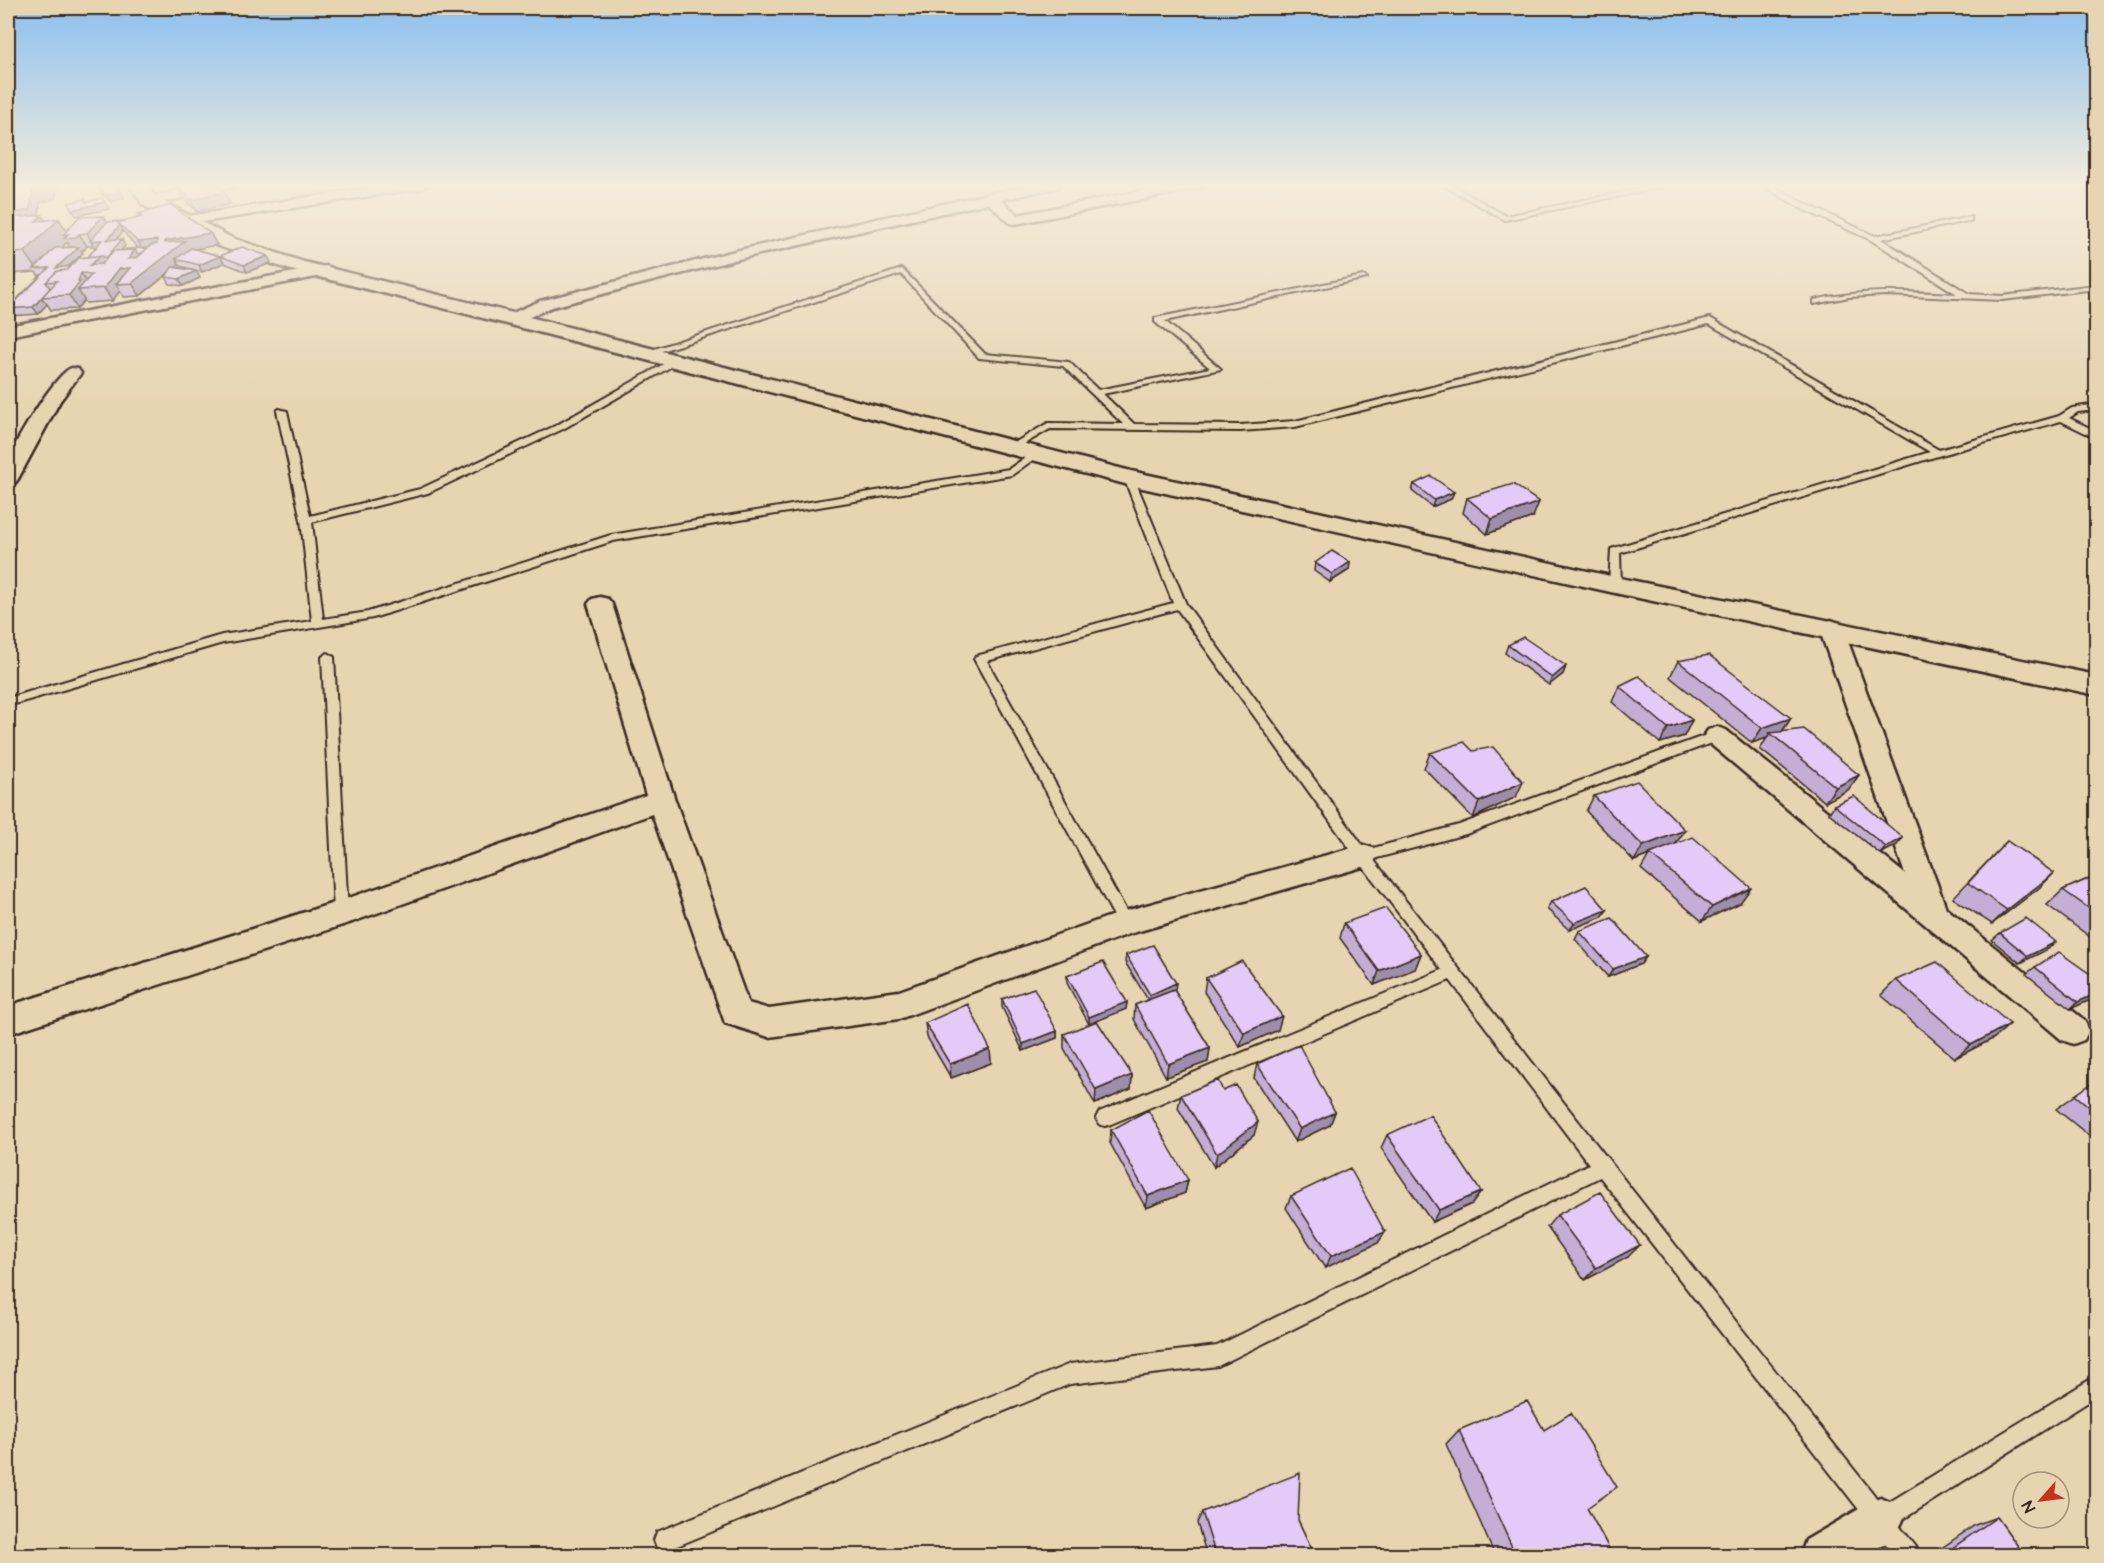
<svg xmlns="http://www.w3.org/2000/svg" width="2104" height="1563" font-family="'Architects Daughter',sans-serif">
  <rect width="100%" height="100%" fill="#e7d5b2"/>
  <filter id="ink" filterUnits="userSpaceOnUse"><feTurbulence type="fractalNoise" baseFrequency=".0167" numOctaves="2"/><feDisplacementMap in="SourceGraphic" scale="12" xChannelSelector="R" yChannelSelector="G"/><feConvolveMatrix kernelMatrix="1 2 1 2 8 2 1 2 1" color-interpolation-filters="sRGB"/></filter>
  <g filter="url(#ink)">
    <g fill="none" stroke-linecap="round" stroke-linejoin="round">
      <!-- service casing -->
      <g stroke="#3b2a1e" stroke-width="4">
        <path id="service" d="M1441,184H1450L1506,216L1662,184H1677L1505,220Z
          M1760,184H1770L1808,205L1875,236L1971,217V221H1968L1881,239L1969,294L2002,296L2096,285V289L2002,300L1886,295L1849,297L1814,304V300C1862,289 1908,292 1957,294L1871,240L1802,209Z
          M902,269L985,354L1069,362L1098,390L1210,368L1155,322V318L1363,276L1367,278L1165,321L1221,369L1103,394L1134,424L1240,425L1295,421L1710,318L1939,450L2059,416L2072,408L2096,404V410L2078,412L2069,418L2096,431V438L2061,421L1941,455L1620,553L1621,585L1615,588L1609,585L1611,549L1930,452L1709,324L1295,427L1240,431L1050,429L1012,451L1007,448L1009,446L1048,423L1123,424L1063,366L979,358L901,274L649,355L642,353Z
          M676,357L680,360L679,362L563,429L428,493L312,522L323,619L368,612L611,535L1009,469L1033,452L1041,454L1012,475L613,541L373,618L223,643L8,706V698L222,635L312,621L301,520L277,411L279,409L287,411L310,516L420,489L557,425Z
          M1129,475L1134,478L1186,604L1366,850L1459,825L1712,733H1722L1723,736L1722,739L1466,834L1373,859L1694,1269L1883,1506L2096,1376V1397L1897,1523L1917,1548L1920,1556H1895L1600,1177L1218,1366L1070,1384L665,1551L657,1548L654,1540L657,1532L1070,1364L1217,1346L1589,1164L1450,980L1111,1124L1105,1126L1099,1124L1096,1118L1099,1112L1442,970L1358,860L1177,609L987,661L1133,923L1130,927L1125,929L1120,927L974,659L976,656L1173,603L1124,478Z
          M328,653L334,657L348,913L346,917L341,919L336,917L334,913L322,657Z"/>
      </g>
      <!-- minor casing -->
      <g stroke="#3b2a1e" stroke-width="5">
        <path id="minor" d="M209,184H238L231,188L149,205L142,201L149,197Z
          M392,184H429L422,188L183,225L176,221L183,217Z
          M1032,184H1060L1058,187L1001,200L1018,215L1176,184H1207L1200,188L1015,224L1010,223L988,203L742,258L552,307L514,324L506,319L508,315L540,301L735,251Z
          M326,266L332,268L334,271L332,274L8,336V326Z
          M72,368L78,369L81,373L60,401L18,479L15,483L8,485C8,478 6,468 8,461C13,444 57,371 72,368Z
          M600,597L608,599L612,604L675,800L748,1003L769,1009L899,991L1125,911L1363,845L1373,848L1377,856L1373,864L1129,934L899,1019L769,1037L725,1023L652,814L352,922L8,1034V1006L337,902L646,795L588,604L592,599Z
          M1831,620L1839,623L1843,628L1946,908L2084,1020L2089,1030L2084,1040L2073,1044L2062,1040L1708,742L1704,736L1708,730L1717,727L1726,730L1905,874L1819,628L1823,623Z
          M1881,1498L1896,1505L1903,1520C1885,1563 1839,1556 1800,1556L1806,1540L1866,1505Z"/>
      </g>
      <!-- secondary casing -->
      <g stroke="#3b2a1e" stroke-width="5">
        <path id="secondary" d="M129,184H146L155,197L232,238L304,262L521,315L1131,471L1615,577L2096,675V695L1615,593L1129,485L507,324L291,270L218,246L177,225L143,205Z"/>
      </g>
      <!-- service -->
      <use href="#service" fill="#e7d5b2" fill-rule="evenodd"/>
      <!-- minor -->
      <use href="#minor" fill="#e7d5b2" fill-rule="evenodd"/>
      <!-- secondary -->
      <use href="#secondary" fill="#e7d5b2" fill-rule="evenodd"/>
    </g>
    <!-- wall -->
    <path fill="#c5add5" stroke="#3b2a1e" stroke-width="1.5" fill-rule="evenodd" d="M8,184H59V188L55,189L56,192V199L40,202L39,215L45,220L59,219L66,231L103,216L107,222L123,221L140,217L138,214L210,233L217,245L195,249L224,263L202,272L180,266L179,265L175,267L196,271L200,278L183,286L170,284L166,277L168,274L140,296L124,297L120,291L112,301L86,303L84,300L77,309L51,310L47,304L38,314L11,316L8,311V308L41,275H38L36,272L8,274ZM123,231L126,235L138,248L121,251L125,246L116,240ZM67,242L70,247L61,248ZM87,246H94V247H96L88,257L71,266L68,267L83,253L81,250H84Z
      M177,186L230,204L197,212L183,198Z
      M98,187L121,192L124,198L111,202L101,193Z
      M220,256L271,263L247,272L224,263Z
      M1414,484L1451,499L1432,507L1412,491Z
      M1467,498L1533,517L1487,534L1463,513Z
      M1350,562L1349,570L1330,582L1314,571L1315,563Z
      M1508,645L1566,666L1563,674L1549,685L1505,653Z
      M1678,661L1791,718L1782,732L1859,775L1848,790L1825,802L1760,749L1767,738L1752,743L1670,677Z
      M1619,686L1692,720L1684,736L1660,743L1612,702Z
      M1430,753L1516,797L1473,818L1424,768Z
      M1594,796L1685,830L1676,843L1740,903L1702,921L1641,869L1649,855L1634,861L1586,811Z
      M1834,805L1897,845L1880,854L1829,813Z
      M2007,841L2054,873L2039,888L1992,924L1953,898Z
      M2097,875V942L2047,905L2063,890Z
      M1551,902L1602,917L1569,930L1547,909Z
      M1344,923L1421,954L1415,969L1374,985L1340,938Z
      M1579,931L1646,957L1641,964L1608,977L1575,939Z
      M2000,933L2048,949L2020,963L1992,940Z
      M1126,955L1174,990L1210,1048L1208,1062L1166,1077L1134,1019L1135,1005L1148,1000L1125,962Z
      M2035,967L2097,979V997L2070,1009L2026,974Z
      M1067,976L1127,1002L1126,1009L1089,1024L1067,983Z
      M1206,978L1278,1030L1240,1047L1204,992Z
      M1896,980L2010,1024L1994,1038L1955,1058L1881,995Z
      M1002,999L1057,1031V1038L1023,1051L1002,1007Z
      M925,1023L990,1049L991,1063L951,1078L927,1037Z
      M1064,1034L1132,1075L1131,1089L1095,1104L1064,1048Z
      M1257,1064L1335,1112L1330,1125L1295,1142L1254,1078Z
      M2097,1080V1142L2056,1109Z
      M1223,1091L1254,1135L1214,1167L1178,1108L1181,1095Z
      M1111,1130L1188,1180L1185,1193L1146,1208L1110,1143Z
      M1387,1135L1481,1192L1472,1204L1432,1222L1381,1148Z
      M1291,1196L1385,1232L1378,1243L1325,1268L1286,1208Z
      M1557,1215L1628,1257L1585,1280L1547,1227Z
      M1459,1430L1587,1508L1613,1556H1495L1446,1444Z
      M1202,1512L1298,1520L1315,1556H1207L1197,1523Z
      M1997,1517L2025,1556H1934L1933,1554L1975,1525Z"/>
    <!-- shaded-wall -->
    <path fill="#a08dae" stroke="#3b2a1e" stroke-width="1.5" d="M44,184H59V188L55,189L56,192V199L40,202L39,219L42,215L50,228L59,219L71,238L79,234L87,246L84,250H81L83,253L60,274L56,268L72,251L67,242L42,268H36L8,228V214L33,189Z
      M121,192L124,198L111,202L107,195Z
      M224,192L230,204L197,212L191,200Z
      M105,202L109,209L76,216L72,210Z
      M103,216L111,228L102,240L106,246L94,247L87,233Z
      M120,225L123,231L110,247L107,240Z
      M210,233L217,245L190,250L176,259L179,264L140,296L132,283L116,284L120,291L112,301L104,288L119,269L165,243V241Z
      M122,239L125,246L98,278L86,258Z
      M157,240L164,252L126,262L135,250L144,253L138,242Z
      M220,256L224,263L202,272L199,265Z
      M268,256L271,263L247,272L244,265Z
      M196,271L200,278L183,286L179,279Z
      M81,273L89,286L78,290L84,300L77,309L69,295Z
      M42,298L47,304L38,314L33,307Z
      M1454,492L1451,499L1432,507L1434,500Z
      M1539,502L1533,517L1487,534L1492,519Z
      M1350,562L1349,570L1330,582L1332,574Z
      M1566,666L1563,674L1549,685L1552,678Z
      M1791,718L1781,733H1770L1767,738L1752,743L1762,728Z
      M1692,720L1684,736L1660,743L1668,728Z
      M1859,775L1848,790L1825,802L1836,787Z
      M1523,782L1516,797L1473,818L1479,802Z
      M1685,830L1675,845L1650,854L1649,855L1634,861L1643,846Z
      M1903,838L1897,845L1880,854L1886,847Z
      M2054,873L2039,888L1992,924L2007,910Z
      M1751,888L1740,903L1702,921L1712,907Z
      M1607,910L1602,917L1569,930L1574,923Z
      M2056,942L2048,949L2020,963L2028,956Z
      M1421,954L1415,969L1374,985L1379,971Z
      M1646,957L1641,964L1608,977L1613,969Z
      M1176,983L1175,990L1149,1002L1150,995Z
      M2097,993V997L2070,1009L2078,1002Z
      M1127,1002L1126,1009L1089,1024V1017Z
      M1282,1016L1278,1030L1240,1047L1244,1033Z
      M2010,1024L1994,1038L1955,1058L1971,1045Z
      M1057,1031V1038L1023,1051V1044Z
      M1210,1048L1208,1062L1166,1077L1168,1064Z
      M990,1049L991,1063L951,1078L950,1064Z
      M1132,1075L1131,1089L1095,1104L1096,1090Z
      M1335,1112L1330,1125L1295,1142L1300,1129Z
      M1258,1122L1254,1135L1214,1167L1217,1154Z
      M1188,1180L1185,1193L1146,1208L1148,1196Z
      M1481,1192L1472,1204L1432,1222L1439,1210Z
      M1385,1232L1378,1243L1325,1268L1331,1256Z
      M1640,1245L1628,1257L1585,1280L1596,1268Z"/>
    <!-- building -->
    <path fill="#e5c9f8" stroke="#3b2a1e" stroke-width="1.5" d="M8,184H49V187L33,189L30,210L8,214Z
      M108,184H112L121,192L107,195L98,187Z
      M182,184H216L224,192L191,200L177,186Z
      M102,198L105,202L72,210L68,203L85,199L86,202Z
      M171,205L210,233L165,241V243L185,241L132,283L116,284L130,268L119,269L104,288L78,290L92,274L81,273L78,281H81L69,295L42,297L57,281L46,282L57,271L67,270L79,258L102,255L90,265L102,264L113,251L135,250L128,259L138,257L151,245L157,244V240L138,242L118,223L142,217L138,214Z
      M42,215L36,221L59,219L25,252L8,254V218Z
      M103,216L87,233L79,234L76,237L64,238L68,234L63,235L79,217Z
      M123,221L118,223L120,225L107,240L122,239L107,257H103L102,255L88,257L102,240L90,241L107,222Z
      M79,247L56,268L71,266L67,270L57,271L46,282L50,288L33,307L8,309L49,268L34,269L55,248Z
      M242,247L268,256L244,265L220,256Z
      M148,248L142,253L138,254L135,250H125L126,249Z
      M191,248L220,256L199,265L176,259Z
      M172,267L196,271L179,279L166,277Z
      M1431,476L1454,492L1434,500L1414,484Z
      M1513,484L1539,502L1492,519L1467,498Z
      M1332,551L1350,562L1332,574L1315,563Z
      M1523,637L1566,666L1552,678L1508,645Z
      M1709,655L1791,718L1762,728L1678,661Z
      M1639,676L1692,720L1668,728L1619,686Z
      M1804,729L1859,775L1836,787L1770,733Z
      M1464,742L1473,751L1493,747L1523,782L1479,802L1430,753Z
      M1637,781L1685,830L1643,846L1594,796Z
      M1854,796L1903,838L1886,847L1834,805Z
      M1693,837L1751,888L1712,907L1650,854Z
      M2007,841L2054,873L2007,910L1968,883Z
      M2097,875V914L2063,890Z
      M1586,886L1607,910L1574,923L1551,902Z
      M1386,908L1421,954L1379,971L1344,923Z
      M1612,918L1646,957L1613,969L1579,931Z
      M2026,918L2056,942L2028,956L2000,933Z
      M1153,945L1176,983L1150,995L1126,955Z
      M2059,952L2097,979V993L2078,1002L2035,967Z
      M1242,961L1282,1016L1244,1033L1206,978Z
      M1103,962L1127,1002L1089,1017L1067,976Z
      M1937,962L2010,1024L1971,1045L1896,980Z
      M1034,988L1057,1031L1023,1044L1002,999Z
      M1174,990L1210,1048L1168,1064L1135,1005Z
      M968,1004L990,1049L950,1064L925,1023Z
      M1097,1021L1132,1075L1096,1090L1064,1034Z
      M1299,1045L1335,1112L1300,1129L1257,1064Z
      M1218,1080L1223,1091L1236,1085L1258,1122L1217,1154L1181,1095Z
      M2097,1080V1113L2075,1095Z
      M1148,1110L1188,1180L1148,1196L1111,1130Z
      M1430,1115L1481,1192L1439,1210L1387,1135Z
      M1350,1168L1385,1232L1331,1256L1291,1196Z
      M1600,1192L1640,1245L1596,1268L1557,1215Z
      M1527,1401L1544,1430L1571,1413L1617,1487L1587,1508L1613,1556H1516L1459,1430Z
      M1300,1473L1298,1520L1315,1556H1216L1202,1512Z
      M1997,1517L2025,1556H1961L1954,1547Z"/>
  </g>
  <!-- sky -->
  <linearGradient id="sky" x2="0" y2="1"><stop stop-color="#8bc0f0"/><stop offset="0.46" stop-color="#f4ecdc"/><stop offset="1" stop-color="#f4ecdc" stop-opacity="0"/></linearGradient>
  <rect width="2104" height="403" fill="url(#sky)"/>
  <!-- margin -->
  <rect width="2104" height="1563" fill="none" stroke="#e7d5b2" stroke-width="30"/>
  <rect x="15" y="15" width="2074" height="1533" fill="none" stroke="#3b2a1e" stroke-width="2" filter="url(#ink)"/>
  <!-- north arrow -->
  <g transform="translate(2041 1500) rotate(242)"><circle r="28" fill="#e7d5b2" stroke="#a29177" stroke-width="1.5"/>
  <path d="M0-4.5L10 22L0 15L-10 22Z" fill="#c8321e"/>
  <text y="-9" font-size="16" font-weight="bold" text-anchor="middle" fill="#3b2a1e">N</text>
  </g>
</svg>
